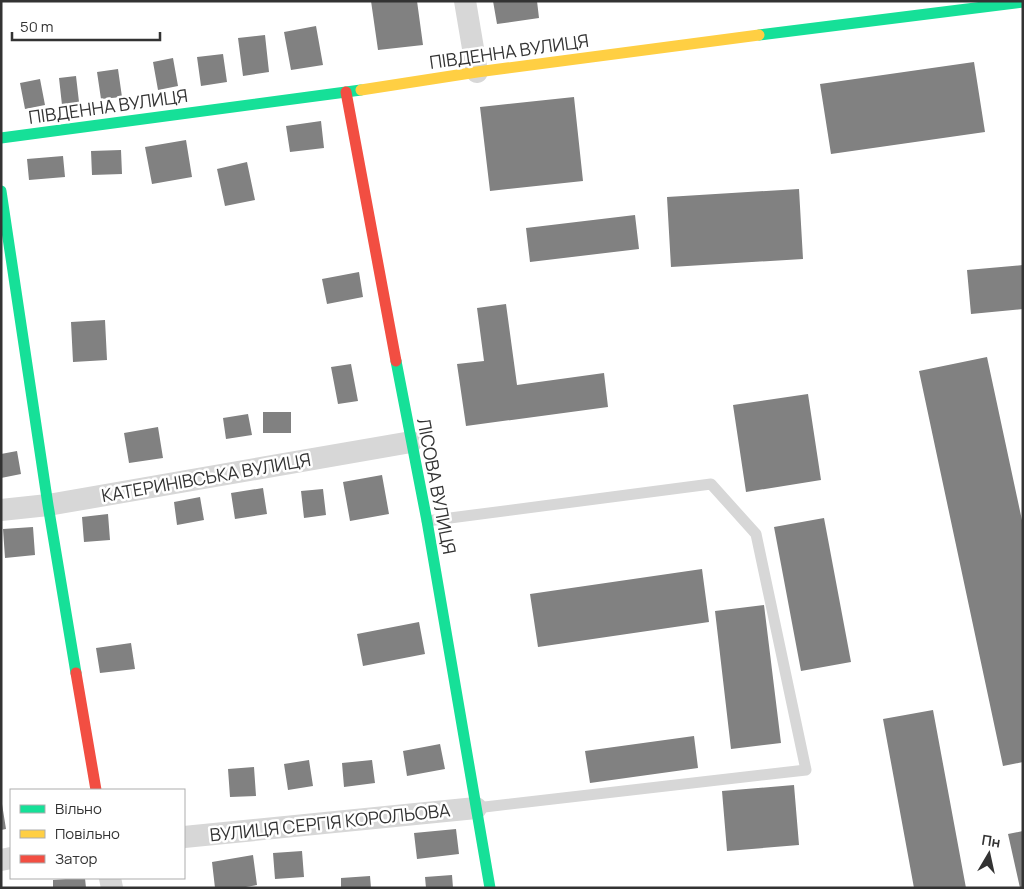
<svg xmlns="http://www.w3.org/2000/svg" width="1024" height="889" font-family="Manrope,sans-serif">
  <rect width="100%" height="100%" fill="#fff"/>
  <!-- building -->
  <path fill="#818181" d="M371,1H417L423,45L378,50Z
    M493,1H537L539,18L497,24Z
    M316,26L323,65L291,70L284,32Z
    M265,35L269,72L243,76L238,38Z
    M223,54L227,82L201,86L197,57Z
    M173,58L178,86L158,90L153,62Z
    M974,62L985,132L831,154L820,84Z
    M118,69L122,97L101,99L97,72Z
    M76,76L79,102L62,105L59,78Z
    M40,79L45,105L25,109L20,83Z
    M574,97L583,181L490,191L480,107Z
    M321,121L324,148L290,152L286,126Z
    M186,140L192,177L152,184L145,147Z
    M121,150L122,174L92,175L91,151Z
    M63,156L65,177L29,180L27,159Z
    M247,162L255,200L225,206L217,169Z
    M799,189L803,259L671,267L667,197Z
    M635,215L639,249L530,262L526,228Z
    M1023,265V309L971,314L967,270Z
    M359,272L363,297L327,304L322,279Z
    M506,304L517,385L604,373L608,407L466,426L457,364L484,361L477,308Z
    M105,320L107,360L73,362L71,322Z
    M987,357L1023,525V762L1003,766L919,371Z
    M351,364L358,401L338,404L331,367Z
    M808,394L821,480L746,492L733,405Z
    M263,412H291V433H263Z
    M248,414L252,435L226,439L223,418Z
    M158,427L163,458L129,463L124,433Z
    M17,451L21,474L1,478V454Z
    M382,475L389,514L350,521L343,482Z
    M263,488L267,514L235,519L231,493Z
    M323,489L326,515L304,518L301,491Z
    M200,497L204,520L177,525L174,502Z
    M108,514L110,540L84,542L82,517Z
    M824,518L851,662L801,671L774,527Z
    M33,527L35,555L5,558L3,529Z
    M702,569L709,622L538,647L530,594Z
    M764,605L781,743L731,749L715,611Z
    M419,622L425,654L363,666L357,634Z
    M131,643L135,669L100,673L96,648Z
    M933,710L966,888H914L883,719Z
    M694,736L698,768L590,783L585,751Z
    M440,744L445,769L407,776L403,751Z
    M309,760L313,786L288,790L284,764Z
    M372,760L375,783L344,787L342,763Z
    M254,767L256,796L230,797L228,769Z
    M794,785L799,845L727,851L722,791Z
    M1,804H2L6,829L1,830Z
    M456,829L459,854L417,859L414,833Z
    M1023,831V888H1020L1008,834Z
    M302,851L304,877L275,879L273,853Z
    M253,855L257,885L240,888H215L212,862Z
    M452,875L453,888H426L425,877Z
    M370,876L371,888H341V878Z
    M78,878H85L86,888H53V880Z"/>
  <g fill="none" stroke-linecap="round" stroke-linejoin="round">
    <!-- lane -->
    <path stroke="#d7d7d7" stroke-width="11" d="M427,521L711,484L756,534L806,770L476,808"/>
    <!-- street -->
    <path stroke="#d7d7d7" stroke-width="22" d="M465,1L477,72
      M1,510L48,505L411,442
      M184,837L476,808
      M1,860L11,858
      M110,878L112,888"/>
    <!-- fast -->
    <path stroke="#16e098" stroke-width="11" d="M759,35L1023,2
      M1,138L361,90
      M1,191L48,505L76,673
      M396,361L427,521L490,888"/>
    <!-- slow -->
    <path stroke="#ffcf43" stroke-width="11" d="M361,90L477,72L759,35"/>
    <!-- jam -->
    <path stroke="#f24e42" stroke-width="11" d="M346,92L396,361
      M76,673L96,790"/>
  </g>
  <g text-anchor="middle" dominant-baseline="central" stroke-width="5" stroke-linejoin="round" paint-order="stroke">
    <!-- street labels -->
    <g font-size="18" fill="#333" stroke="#fff">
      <text transform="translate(509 51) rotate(-8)">ПІВДЕННА ВУЛИЦЯ</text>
      <text transform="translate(108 106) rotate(-8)">ПІВДЕННА ВУЛИЦЯ</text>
      <text transform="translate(206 477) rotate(-10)">КАТЕРИНІВСЬКА ВУЛИЦЯ</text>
      <text transform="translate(437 486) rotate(79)">ЛІСОВА ВУЛИЦЯ</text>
      <text transform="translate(330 822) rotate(-6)">ВУЛИЦЯ СЕРГІЯ КОРОЛЬОВА</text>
    </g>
  </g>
  <!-- border -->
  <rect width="1024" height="889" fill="none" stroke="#333333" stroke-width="5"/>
  <!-- legend -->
  <rect x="10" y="789" width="175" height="90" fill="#ffffff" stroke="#adadad"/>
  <rect x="20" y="805" width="25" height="8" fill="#16e098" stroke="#adadad"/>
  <text x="55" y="814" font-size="15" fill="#333333">Вільно</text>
  <rect x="20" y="830" width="25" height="8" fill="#ffcf43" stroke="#adadad"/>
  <text x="55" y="839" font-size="15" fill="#333333">Повільно</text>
  <rect x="20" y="855" width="25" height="8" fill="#f24e42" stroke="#adadad"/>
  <text x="55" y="864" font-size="15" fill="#333333">Затор</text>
  <!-- north arrow -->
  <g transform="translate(989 854) rotate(9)" stroke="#ffffff" stroke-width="4" paint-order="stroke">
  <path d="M0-4L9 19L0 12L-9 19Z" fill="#333333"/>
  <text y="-8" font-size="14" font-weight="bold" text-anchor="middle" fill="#333333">Пн</text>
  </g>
  <!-- scale -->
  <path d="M12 32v8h148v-8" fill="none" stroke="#333333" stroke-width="2.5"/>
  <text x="20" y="32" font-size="15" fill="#333333" stroke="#ffffff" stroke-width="4" paint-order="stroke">50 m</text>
</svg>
